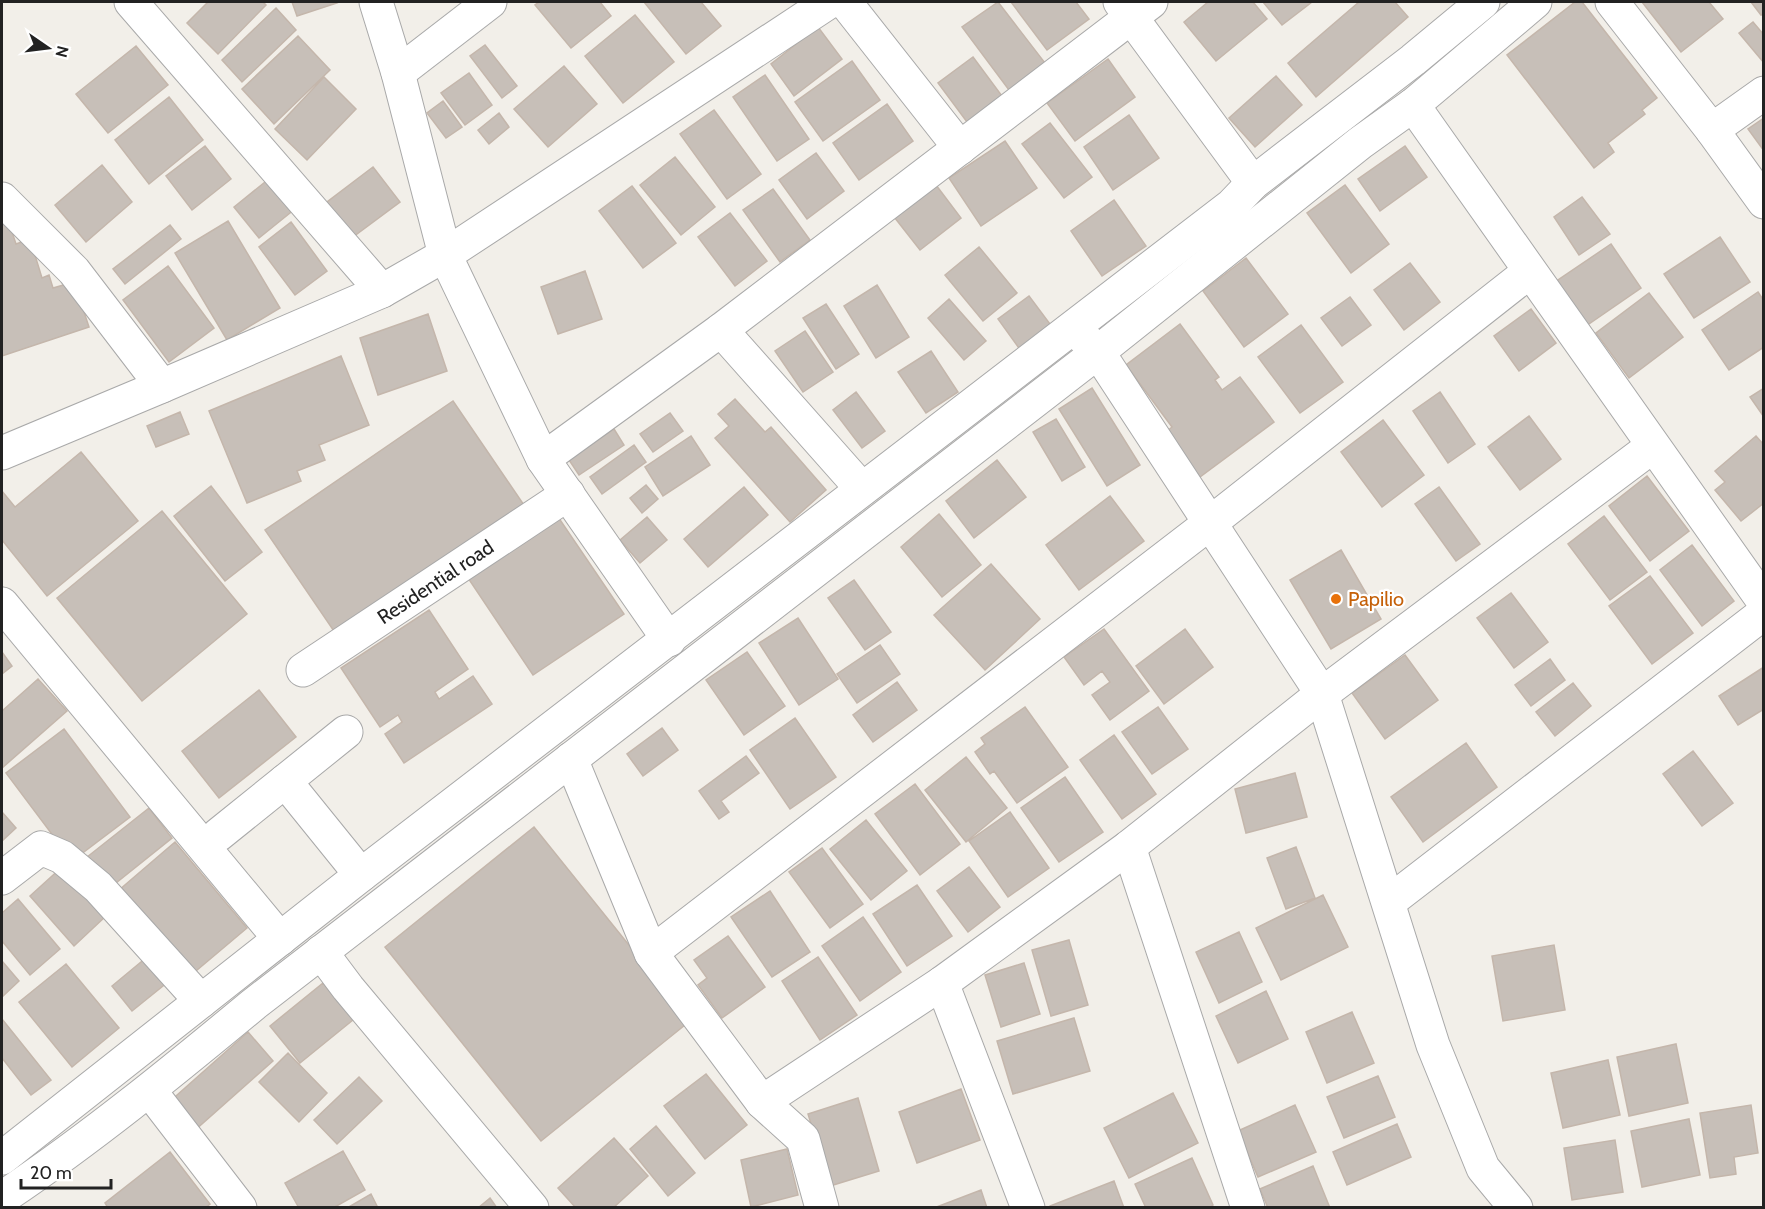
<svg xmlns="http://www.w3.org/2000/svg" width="1765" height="1209" font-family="Cabin,sans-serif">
  <rect width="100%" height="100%" fill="#f2efe9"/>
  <!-- building -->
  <path fill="#c7bfb8" stroke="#c4b6ab" stroke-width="1.5" d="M208,2H263L266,5L218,54L187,23Z
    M292,2H336L337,3L297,16Z
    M539,2H600L611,16L571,48L535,5Z
    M644,2H701L721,26L686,54Z
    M998,2L1045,63L1009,90L962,27Z
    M1011,2H1076L1089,19L1047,50Z
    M1208,2H1253L1267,19L1216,61L1184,22Z
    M1263,2H1312L1282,25Z
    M1359,2H1395L1408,17L1316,97L1288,63Z
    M1575,2H1582L1657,98L1642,110L1645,114L1608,143L1614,152L1594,168L1507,55Z
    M1642,2H1709L1723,19L1681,52Z
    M1751,2H1764V14L1761,15Z
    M276,8L296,30L242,82L222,60Z
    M635,15L674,62L623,103L585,56Z
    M1753,22L1764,35V63L1739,33Z
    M818,27L842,59L794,96L771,64Z
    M298,36L330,70L274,124L242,89Z
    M485,45L517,86L502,98L470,56Z
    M136,46L168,85L108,133L76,94Z
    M973,57L1002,96L967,122L938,83Z
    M1108,59L1135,97L1075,141L1047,103Z
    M852,61L880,100L823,141L795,102Z
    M564,66L597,104L548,147L514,109Z
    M469,73L492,105L465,125L441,93Z
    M765,75L809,139L777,161L733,97Z
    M1276,76L1302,105L1255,147L1229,118Z
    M324,77L356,109L307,160L275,129Z
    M169,97L203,140L149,184L115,140Z
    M443,101L462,127L446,138L427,113Z
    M887,104L913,141L859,180L833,143Z
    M714,110L761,174L727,199L680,134Z
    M499,113L509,127L489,144L478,130Z
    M1129,115L1159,158L1113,190L1084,147Z
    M1764,118V151L1748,129Z
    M1050,123L1092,177L1064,198L1022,144Z
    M1005,141L1037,188L981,226L949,178Z
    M205,146L231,179L192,210L166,176Z
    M1405,146L1427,177L1380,211L1358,179Z
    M816,153L844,191L807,219L779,180Z
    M675,157L715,207L681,235L640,185Z
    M102,165L132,202L86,242L55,205Z
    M373,167L400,202L353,237L327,202Z
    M270,178L295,209L259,238L234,207Z
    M936,185L961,218L920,250L895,218Z
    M1345,185L1389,244L1351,273L1307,213Z
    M632,186L676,243L643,268L599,211Z
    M773,189L810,240L780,262L743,210Z
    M1582,197L1610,234L1579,255L1554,217Z
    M1114,200L1146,246L1102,276L1071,231Z
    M730,213L767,261L735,286L698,237Z
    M6,214L16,244L30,239L42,278L49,275L53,288L74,282L89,327L2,356V215Z
    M228,221L280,308L227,340L175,253Z
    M291,222L327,271L295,295L259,247Z
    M170,225L181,239L125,284L113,269Z
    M1720,237L1750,282L1694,318L1664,274Z
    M1611,244L1641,288L1586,326L1555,282Z
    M979,247L1017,293L983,321L945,275Z
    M1246,258L1288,314L1244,347L1203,291Z
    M1410,263L1440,302L1404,330L1374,290Z
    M168,266L214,328L169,362L123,300Z
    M585,271L602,319L558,334L541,287Z
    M877,285L909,337L876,358L844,306Z
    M1758,292L1764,301V347L1729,370L1702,330Z
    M1649,293L1683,337L1629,378L1596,333Z
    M1029,296L1053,328L1021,351L998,319Z
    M1350,297L1371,325L1342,346L1321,318Z
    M949,299L986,341L964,360L928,318Z
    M826,304L859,354L836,369L803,318Z
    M1531,309L1556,343L1519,371L1494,336Z
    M428,314L447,371L378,395L360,338Z
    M1180,324L1219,377L1215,380L1222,390L1240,377L1274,422L1200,477L1166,432L1172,427L1126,365Z
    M1301,325L1343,382L1300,413L1258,357Z
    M805,331L833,372L803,392L775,351Z
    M931,351L958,392L926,413L898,372Z
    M341,356L369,425L319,445L325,460L297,471L301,481L247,503L209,411Z
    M1092,388L1140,465L1107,486L1059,409Z
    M1764,388V417L1750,397Z
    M856,392L885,431L862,448L833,410Z
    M1440,392L1475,444L1448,463L1413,411Z
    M735,399L765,432L771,427L826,490L790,522L715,438L729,426L718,414Z
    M453,401L528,511L340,640L265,530Z
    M180,412L189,434L156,447L147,426Z
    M670,413L683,431L653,452L640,434Z
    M1529,416L1561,459L1520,490L1488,447Z
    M1056,419L1085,467L1062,481L1033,432Z
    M1383,420L1424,475L1382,507L1341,452Z
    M614,429L624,445L579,475L569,460Z
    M691,436L710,465L663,496L645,467Z
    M1756,436L1764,445V503L1741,521L1715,490L1725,482L1715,471Z
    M634,445L646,462L602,494L590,477Z
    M81,452L138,521L47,596L2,540V491L15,507Z
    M997,460L1026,497L974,538L946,501Z
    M1647,476L1689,531L1650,561L1609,506Z
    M646,485L658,499L642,513L630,498Z
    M211,486L262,552L225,581L174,516Z
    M744,487L768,515L708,567L684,539Z
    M1439,487L1480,544L1456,561L1415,504Z
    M1110,496L1144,541L1079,590L1046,545Z
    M552,508L624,614L533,675L462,569Z
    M162,511L247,614L142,701L57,598Z
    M939,514L981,565L942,597L901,547Z
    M1604,516L1647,572L1610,600L1568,544Z
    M647,517L667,540L640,563L620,540Z
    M1692,545L1734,601L1702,626L1660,570Z
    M1341,550L1381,619L1331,649L1290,580Z
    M991,564L1040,619L985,670L934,615Z
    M1650,576L1693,633L1652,664L1609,606Z
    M854,580L891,632L865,650L828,598Z
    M1511,593L1548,642L1514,668L1477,618Z
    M429,610L468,669L435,692L439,699L473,676L492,704L404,763L385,734L402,722L398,715L380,727L341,668Z
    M798,618L838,679L799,705L759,643Z
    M1104,629L1149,691L1110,720L1092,695L1110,682L1102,671L1084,685L1064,657Z
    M1185,629L1213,667L1164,704L1136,666Z
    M880,645L900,674L857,703L837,674Z
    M2,652L12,666L2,674Z
    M747,652L785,706L744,735L706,680Z
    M1405,655L1438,700L1385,739L1352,693Z
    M1550,659L1565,680L1531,706L1515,685Z
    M1764,667V709L1738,725L1719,696Z
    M38,679L67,711L2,768V711Z
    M897,682L917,710L873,742L853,715Z
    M1573,683L1591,706L1555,736L1536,712Z
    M259,690L296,737L219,798L182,751Z
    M1025,707L1068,767L1017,803L994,771L990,774L975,752L985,744L981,738Z
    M1158,707L1188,749L1152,774L1122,732Z
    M795,718L836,777L790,809L750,750Z
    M662,728L678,750L643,776L627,754Z
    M64,729L130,817L72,861L6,773Z
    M1114,735L1156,794L1122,819L1080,760Z
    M1466,743L1497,787L1423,842L1391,797Z
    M1693,751L1733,803L1702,826L1663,774Z
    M746,756L759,773L721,801L729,812L719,819L699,791Z
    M966,757L1007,808L966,842L925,790Z
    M1295,773L1307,817L1246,833L1235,789Z
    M1065,777L1103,832L1059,862L1021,808Z
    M915,784L960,844L920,875L875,814Z
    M149,808L172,838L106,891L82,861Z
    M2,812L16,828L2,841Z
    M1010,812L1049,868L1008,897L969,841Z
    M866,820L907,871L871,900L830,849Z
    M534,827L690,1021L541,1141L385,947Z
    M175,842L247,928L190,976L119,890Z
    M1296,847L1315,898L1286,909L1267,858Z
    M822,848L863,904L830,928L789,872Z
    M63,866L106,916L74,946L30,896Z
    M969,867L1000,907L968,932L937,891Z
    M917,885L952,936L907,966L873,914Z
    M770,891L810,952L772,977L731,917Z
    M1323,895L1348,947L1281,980L1256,928Z
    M18,899L60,949L30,975L2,941V913Z
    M863,917L901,972L860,1001L822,946Z
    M1239,932L1262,982L1219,1003L1196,952Z
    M728,936L765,987L722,1018L698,985L707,978L694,960Z
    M1069,940L1088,1005L1051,1016L1032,950Z
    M1554,945L1565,1010L1503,1021L1492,956Z
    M147,957L168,982L132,1011L112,986Z
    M818,957L857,1015L820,1040L782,981Z
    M2,961L19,981L2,997Z
    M1024,963L1040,1014L1001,1027L985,975Z
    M66,964L119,1028L72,1067L19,1002Z
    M323,983L353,1020L300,1063L270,1026Z
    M1266,991L1288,1039L1238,1063L1216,1016Z
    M1352,1012L1374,1063L1327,1083L1306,1032Z
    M1074,1018L1090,1071L1013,1094L997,1041Z
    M2,1019L51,1080L31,1095L2,1058Z
    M248,1032L273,1061L193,1132L168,1103Z
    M1676,1044L1688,1103L1629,1116L1617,1057Z
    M288,1053L327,1093L299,1122L259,1082Z
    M1608,1060L1620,1115L1563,1128L1551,1073Z
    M706,1074L747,1125L705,1159L664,1106Z
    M1378,1076L1395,1117L1344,1138L1327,1097Z
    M359,1077L382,1101L337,1144L314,1120Z
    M961,1089L980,1140L917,1163L899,1112Z
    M1173,1093L1198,1143L1129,1178L1104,1128Z
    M858,1098L879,1171L830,1186L808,1114Z
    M1295,1105L1316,1152L1258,1177L1238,1131Z
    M1751,1105L1758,1153L1734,1157L1736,1174L1710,1178L1700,1113Z
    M1689,1119L1700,1175L1642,1187L1631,1131Z
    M1397,1124L1411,1157L1347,1185L1333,1152Z
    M656,1126L695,1173L668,1196L630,1149Z
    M614,1138L648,1176L613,1208H576L558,1188Z
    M1615,1140L1623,1192L1572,1200L1564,1148Z
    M787,1149L798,1195L751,1207L741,1160Z
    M343,1151L365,1190L333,1208H299L285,1183Z
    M170,1152L210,1204L205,1208H108L105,1203Z
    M1192,1158L1213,1205L1209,1208H1146L1135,1184Z
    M1313,1166L1330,1208H1268L1260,1189Z
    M1114,1181L1124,1208H1050V1206Z
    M981,1190L987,1208H934Z
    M371,1194L378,1208H347Z
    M490,1198L497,1208H478Z"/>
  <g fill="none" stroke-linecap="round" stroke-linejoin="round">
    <!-- minor casing -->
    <g stroke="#a9a9a9" stroke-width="35">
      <g id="minor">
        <path d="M131,2L382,291"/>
        <path d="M376,2L398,73L445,255L543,459L669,640"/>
        <path d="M845,2L960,148"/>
        <path d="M1120,2L1253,183"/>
        <path d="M1612,2L1712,130L1764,93"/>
        <path d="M398,73L490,2"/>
        <path d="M1413,105L1764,602"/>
        <path d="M1712,130L1764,202"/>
        <path d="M2,199L74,271L162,386"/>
        <path d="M721,330L862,489"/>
        <path d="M1083,337L1098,352L1322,694L1433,1045L1483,1168L1516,1208"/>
        <path d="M2,453L162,386L382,291L445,255L829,2"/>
        <path d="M543,459L721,330L1151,2"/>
        <path d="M2,604L280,939"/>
        <path id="s1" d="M303,670L568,494"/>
        <path d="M571,759L651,953L762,1102"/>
        <path d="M285,781L361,875"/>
        <path d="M218,835L346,732"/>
        <path d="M1129,847L1248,1208"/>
        <path d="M2,878L41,848L62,857L98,887L201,1001"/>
        <path d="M1389,902L1764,613"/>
        <path d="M321,952L348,988L532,1208"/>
        <path d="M651,953L1210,523L1529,272"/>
        <path d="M942,983L1028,1208"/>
        <path d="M150,1091L240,1208"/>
        <path d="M2,1158L361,875L1232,205L1253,183L1413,60L1483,2"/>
        <path d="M2,1198C90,1139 172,1072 254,1004L1098,352L1360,143L1413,105L1535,2"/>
        <path d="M822,1208L803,1139L762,1102L942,983L1129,847L1322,694L1653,446"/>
      </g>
    </g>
    <!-- minor -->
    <use href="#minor" stroke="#fff" stroke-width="33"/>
  </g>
  <!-- markers -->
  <circle fill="#e8710a" stroke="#fff" stroke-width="2" cx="1336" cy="599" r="6"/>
  <g text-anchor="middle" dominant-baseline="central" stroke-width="4.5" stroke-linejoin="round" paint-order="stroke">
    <!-- street labels -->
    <g font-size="20" fill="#222" stroke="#fff">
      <text stroke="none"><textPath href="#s1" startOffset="159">Residential road</textPath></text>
    </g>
    <!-- food labels -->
    <g font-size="20" fill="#c56008" stroke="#fff" text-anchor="start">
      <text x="1348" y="599">Papilio</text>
    </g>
  </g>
  <!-- border -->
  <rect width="1765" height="1209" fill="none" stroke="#222222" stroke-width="6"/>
  <!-- north arrow -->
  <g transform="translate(48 48) rotate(104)" stroke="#ffffff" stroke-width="4.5" paint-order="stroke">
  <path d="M0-4.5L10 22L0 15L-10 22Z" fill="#222222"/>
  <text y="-9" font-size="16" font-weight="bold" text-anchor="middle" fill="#222222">N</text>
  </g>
  <!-- scale -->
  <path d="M21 1179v9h90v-9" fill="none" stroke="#222222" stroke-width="3"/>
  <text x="30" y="1179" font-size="18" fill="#222222" stroke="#ffffff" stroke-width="4.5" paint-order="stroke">20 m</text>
</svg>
